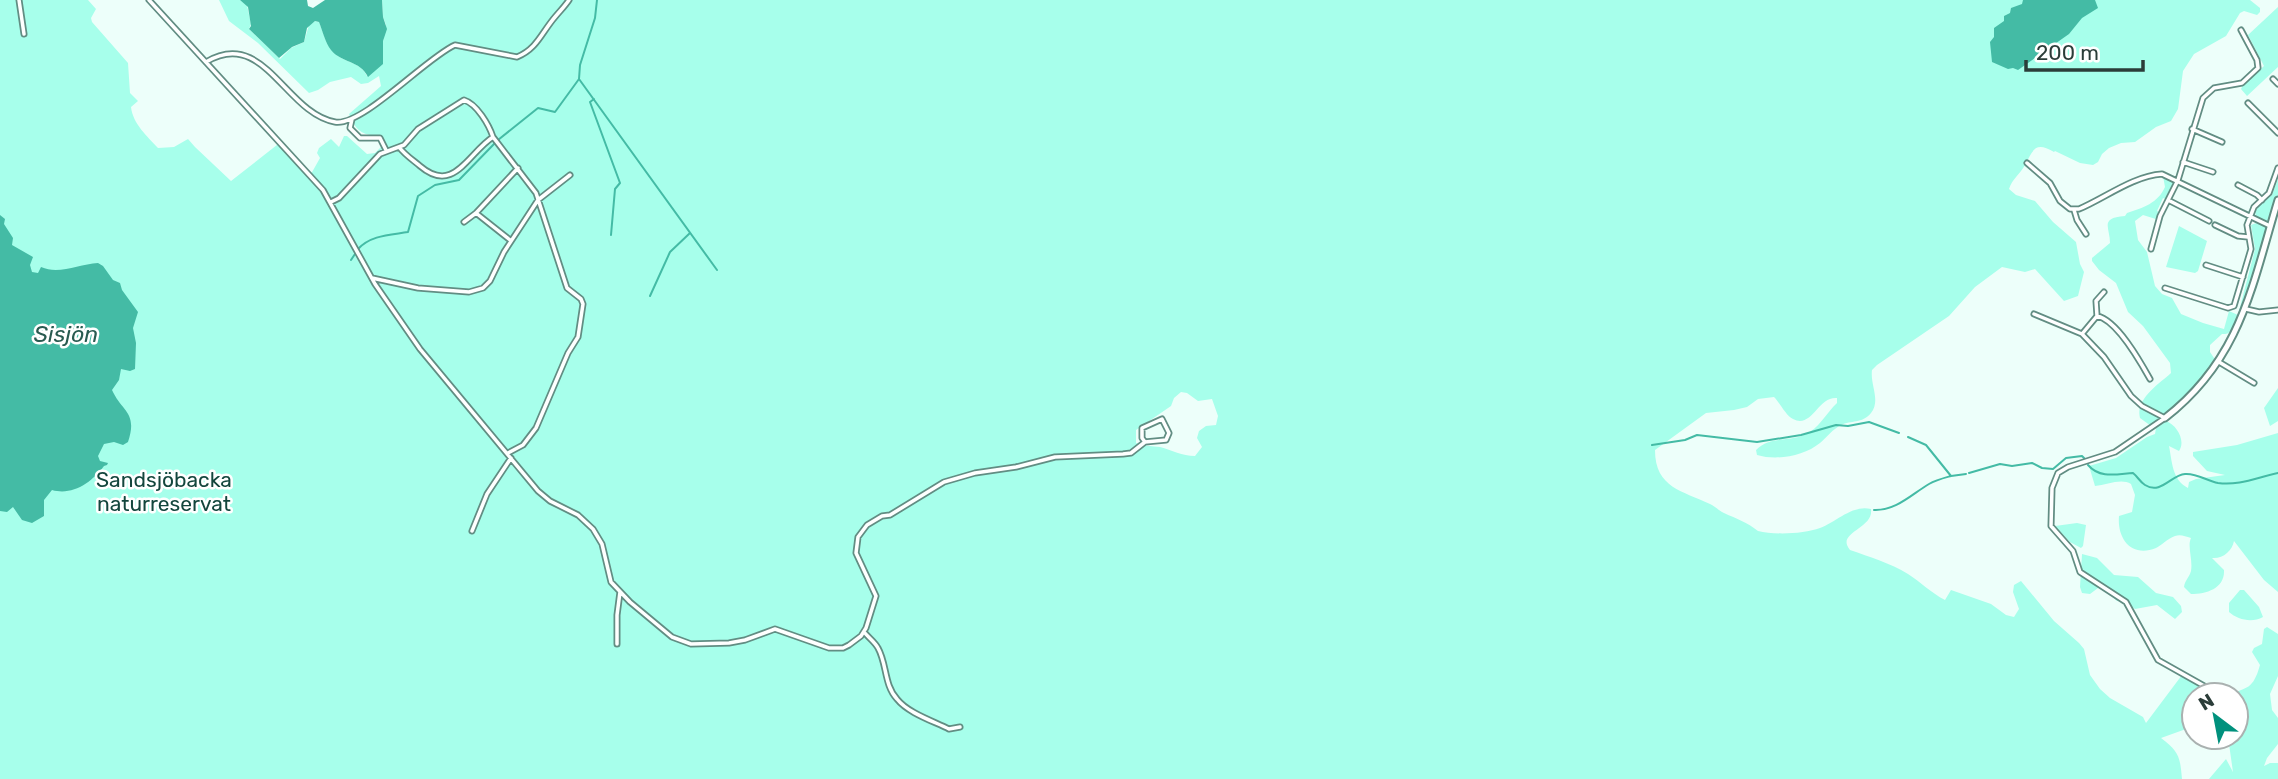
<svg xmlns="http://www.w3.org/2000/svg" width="2278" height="779" font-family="Rubik,sans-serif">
  <rect width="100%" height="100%" fill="#edfffa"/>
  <!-- green -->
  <path fill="#a7ffeb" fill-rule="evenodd" d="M0,0H88L96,9L91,18L92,22L128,63L130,93L138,101L131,107C133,124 147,136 158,148L174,147L188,139L195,147L231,181L282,141L311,174L320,158L317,153L319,148L331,139L339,147L344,136H347L367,154L375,153L383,145L379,135C362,137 355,129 349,114L381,86L379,76L368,83L361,84L351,77L330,82L318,90L309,93L258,43L229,21L219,0H240L247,5L251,24L249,29L280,59L291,48L304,42L309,25L315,21L319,22C323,31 325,42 331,49C340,63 360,60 367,76L383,62V41L386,25L383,17L382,0H2250L2260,8V12L2257,15L2244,11L2240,13L2226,36L2194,54L2183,71L2178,109L2171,121L2156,127L2135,142L2121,143L2109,148L2102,154L2098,162L2093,165L2080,163L2055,151L2054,152C2035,141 2033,150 2025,165C2020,174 2012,179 2009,189L2016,195L2035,201L2053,222L2076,242L2080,264L2084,272L2078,296L2064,301L2035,269L2025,272L2002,267L1975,287L1949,316L1877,365L1872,370C1870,385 1881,400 1871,413C1862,424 1851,420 1841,425C1833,429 1827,437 1820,443C1804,456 1777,461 1757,455L1756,450C1770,436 1787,442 1804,435C1819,429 1826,413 1837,403V398C1818,396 1812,429 1793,419C1786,416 1780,403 1774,397L1758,399L1747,407L1734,410L1706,413L1655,450C1655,488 1683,491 1710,504C1715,506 1719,511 1724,513C1737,519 1747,522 1758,531C1774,535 1804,534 1820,528C1836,522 1853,504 1871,509C1874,529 1835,532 1850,550C1870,557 1890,563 1908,574C1921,582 1931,593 1945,600L1951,590L1991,604L2006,615L2014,617L2019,609L2013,592L2014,585L2021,581L2054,621L2079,643L2084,649L2090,675L2100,689L2110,698L2143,717L2146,723L2182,675L2217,695H2194V728L2186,729L2161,738C2179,752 2180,756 2182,779H0ZM1181,392L1187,393L1198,401L1212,399L1218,416L1216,425L1206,426L1199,431L1197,438L1202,447L1195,456C1182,456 1172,450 1160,447C1152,446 1144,446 1136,443V430L1171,406L1174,398Z
    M2278,7V67L2247,96L2241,89L2243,85L2264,66L2248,35Z
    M2163,176L2176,182L2167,200L2163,198L2157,211L2161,213L2159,220L2143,215L2135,221L2138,240L2147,252L2155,286L2162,294L2172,298L2181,314L2203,323L2224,329L2229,311L2238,315L2253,257L2255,249L2251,225L2259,222L2265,226L2268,231C2260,255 2249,313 2232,330C2228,334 2227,334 2222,334L2210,345V352L2216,361L2191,391L2151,426L2140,418C2135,399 2159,384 2171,373L2170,363L2143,326L2128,312L2116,283L2099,270L2092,261V258L2110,243C2110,227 2099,218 2125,216L2127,213C2143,208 2158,203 2165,187Z
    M2278,179V195L2270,220L2266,221L2256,216L2255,212L2259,206L2272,195Z
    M2179,226L2207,241L2198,271L2195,273L2166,267Z
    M2278,388V421L2270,426L2264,408Z
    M2166,421C2177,425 2186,441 2179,451L2169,446C2172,461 2172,480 2188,488L2189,482L2196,479L2225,475L2207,471L2193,456V452L2237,445L2278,433V592L2264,580L2234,541C2232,551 2223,559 2212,558L2224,570C2225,588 2207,594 2191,594L2184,587C2185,580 2189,578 2191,571C2193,560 2187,546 2191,538C2185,536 2180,534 2175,536C2167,539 2162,545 2156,548C2131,558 2117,538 2119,516L2132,512L2135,495L2131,484C2121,478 2107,485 2095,486L2089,466L2116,458L2147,437L2155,434L2156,428Z
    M2077,523L2086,525L2083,546L2081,548L2070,542L2055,526Z
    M2082,554L2097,558L2114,575L2138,577L2156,593L2173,597L2181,606L2182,612L2175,619L2157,605L2135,609L2126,602L2117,601L2103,588H2098L2090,594L2082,593L2080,587Z
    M2240,590H2244L2259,607L2263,617C2252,623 2238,620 2229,612V603Z
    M2267,627L2278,634V676L2270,694L2272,710L2278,718V744L2267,758L2264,766L2270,763H2278V779H2209L2226,759L2233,772L2228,737H2236V695H2228C2247,687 2253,690 2260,665L2252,652L2254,648L2262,644L2264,629Z"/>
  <!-- water -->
  <path fill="#44bba5" d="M240,0H307L308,6L313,8L325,0H382L383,17L387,29L383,41V64L368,77C360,60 341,63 331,50C325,42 323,32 319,22L315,21L307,28L304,42L292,47L279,58L249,29L251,26L248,7Z
    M2023,0H2095L2098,8L2082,18L2069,34L2018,70L2013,68L2008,69L1992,62L1990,42L1994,37V28L2004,21V16L2010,13L2011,8L2022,4Z
    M0,215L5,219L4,224L13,238L12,245L33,257L30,265L32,272L38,273L41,267C59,275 79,264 98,263L103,266L113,280L120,283L122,290L138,312L133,328L136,343L135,369L130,371L121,369L119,380L112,390C122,412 138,412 128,442L123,445L114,442L104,444L98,456L100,461L108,463L107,465L104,466C92,482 73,496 52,490L44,500V516L32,523L22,520L13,507L7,512L0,511Z"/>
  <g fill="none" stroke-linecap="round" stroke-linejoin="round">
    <!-- stream -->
    <path stroke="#44bba5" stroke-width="2" d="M597,0L595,18L580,65L579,79L717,270
      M594,99L590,102L620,183L615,189L611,235
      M498,140L538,108L555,112L579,79
      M358,249C371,235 390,235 408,232L418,196L435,185L459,180L495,143
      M351,260L355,254
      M650,296L670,252L690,233
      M1908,437L1926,445L1951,476L1966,474
      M1652,445L1685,440L1697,435L1757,442L1801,435L1836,425L1848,426L1869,422L1899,433
      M2088,465C2100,479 2117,474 2133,473C2138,477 2140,482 2145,485C2161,495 2171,475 2185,474C2197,473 2207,481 2218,483C2239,486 2258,477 2278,473
      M1969,473L2000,464L2012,466L2032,463L2042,468L2053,469L2066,458L2082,456L2087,461
      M1874,510C1896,511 1912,494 1929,484C1936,480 1944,478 1951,476"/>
    <!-- street casing -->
    <g stroke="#628d83" stroke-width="7">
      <path id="street" d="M19,0L24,34
        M149,0L323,190L375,284L420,349L538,491L550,501L578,515L593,529L602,544L611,582L630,602L672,637L691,644L729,643L745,640L775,629L829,648H843L849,645L861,636L866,628L876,596L856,553L858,537L867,525L882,516L890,515L944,482L975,473L1016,467L1055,457L1123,454L1131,453L1145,442L1166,440L1169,433L1162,419L1142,428V438L1145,442
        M206,62C264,27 285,113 335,122C362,127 427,57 455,45L517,57C537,49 542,32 555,17C560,11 565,6 569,0
        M2273,79L2278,84
        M2248,103L2278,133
        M352,119L350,128L360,138H380L386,150
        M2192,129L2222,142
        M493,137L536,193L567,288L581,299L583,304L578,337L568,353L536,428L523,445L508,453
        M2183,162L2213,172
        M2027,163L2050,183L2060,201L2070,209H2079C2105,198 2133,176 2162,174L2270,226
        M2238,185L2257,195L2262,200
        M2168,200L2209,221
        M331,202L339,198L380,154L404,145L418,129L464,100C477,104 489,125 493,137C468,153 454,195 420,166C413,160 405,155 399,147
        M2074,210L2077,220L2086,234
        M476,213L510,240
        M464,222L476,213L518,168
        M2215,225L2238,236L2248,237
        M2151,249L2160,216L2178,180L2203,98L2214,88L2242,83L2258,68L2257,60L2241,30
        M2206,265L2243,277
        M372,278L418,288L469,292L483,288L490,281L504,252L538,200L570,175
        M2165,288L2228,308L2234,306L2251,249L2247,225L2254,207L2269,193L2278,168
        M2246,309L2259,312L2278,310
        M2034,314L2082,334L2104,357L2131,396L2142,406L2165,418L2115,452L2068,467L2058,473L2052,488L2051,526L2073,551L2080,572L2126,602L2158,660L2206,687
        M2097,316C2117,320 2140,361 2150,379
        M2082,334L2097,316L2096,301L2104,292
        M2219,362L2254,383
        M472,531L487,494L511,458
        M864,632C868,637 875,642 878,648C887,664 884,685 897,699C908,713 933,721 949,729L960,727
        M617,644V615L620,592"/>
    </g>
    <!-- secondary casing -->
    <g stroke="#628d83" stroke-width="9">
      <path id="secondary" d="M2165,418C2241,359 2252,286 2278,200"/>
    </g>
    <!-- street -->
    <use href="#street" stroke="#fff" stroke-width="3.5"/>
    <!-- secondary -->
    <use href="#secondary" stroke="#fff" stroke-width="5"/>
  </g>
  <g text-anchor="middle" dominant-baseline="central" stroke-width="5" stroke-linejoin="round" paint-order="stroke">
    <!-- park labels -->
    <g font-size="21" fill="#13463d" stroke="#fff">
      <text x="164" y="479">Sandsjöbacka<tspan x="164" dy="24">naturreservat</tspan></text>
    </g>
    <!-- water labels -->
    <g font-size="23" font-style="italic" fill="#295b51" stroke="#fff">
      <text x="66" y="334">Sisjön</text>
    </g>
  </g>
  <!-- north arrow -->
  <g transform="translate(2215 716) rotate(328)"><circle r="33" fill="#ffffff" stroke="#aab1b0" stroke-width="2"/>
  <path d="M0-5L12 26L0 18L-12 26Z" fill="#00917d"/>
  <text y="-10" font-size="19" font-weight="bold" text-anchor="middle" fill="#2b3d39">N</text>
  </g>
  <!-- scale -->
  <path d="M2026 60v10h117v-10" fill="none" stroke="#2b3d39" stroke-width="3.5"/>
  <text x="2036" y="60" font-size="21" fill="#2b3d39" stroke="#ffffff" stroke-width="5" paint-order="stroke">200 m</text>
</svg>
